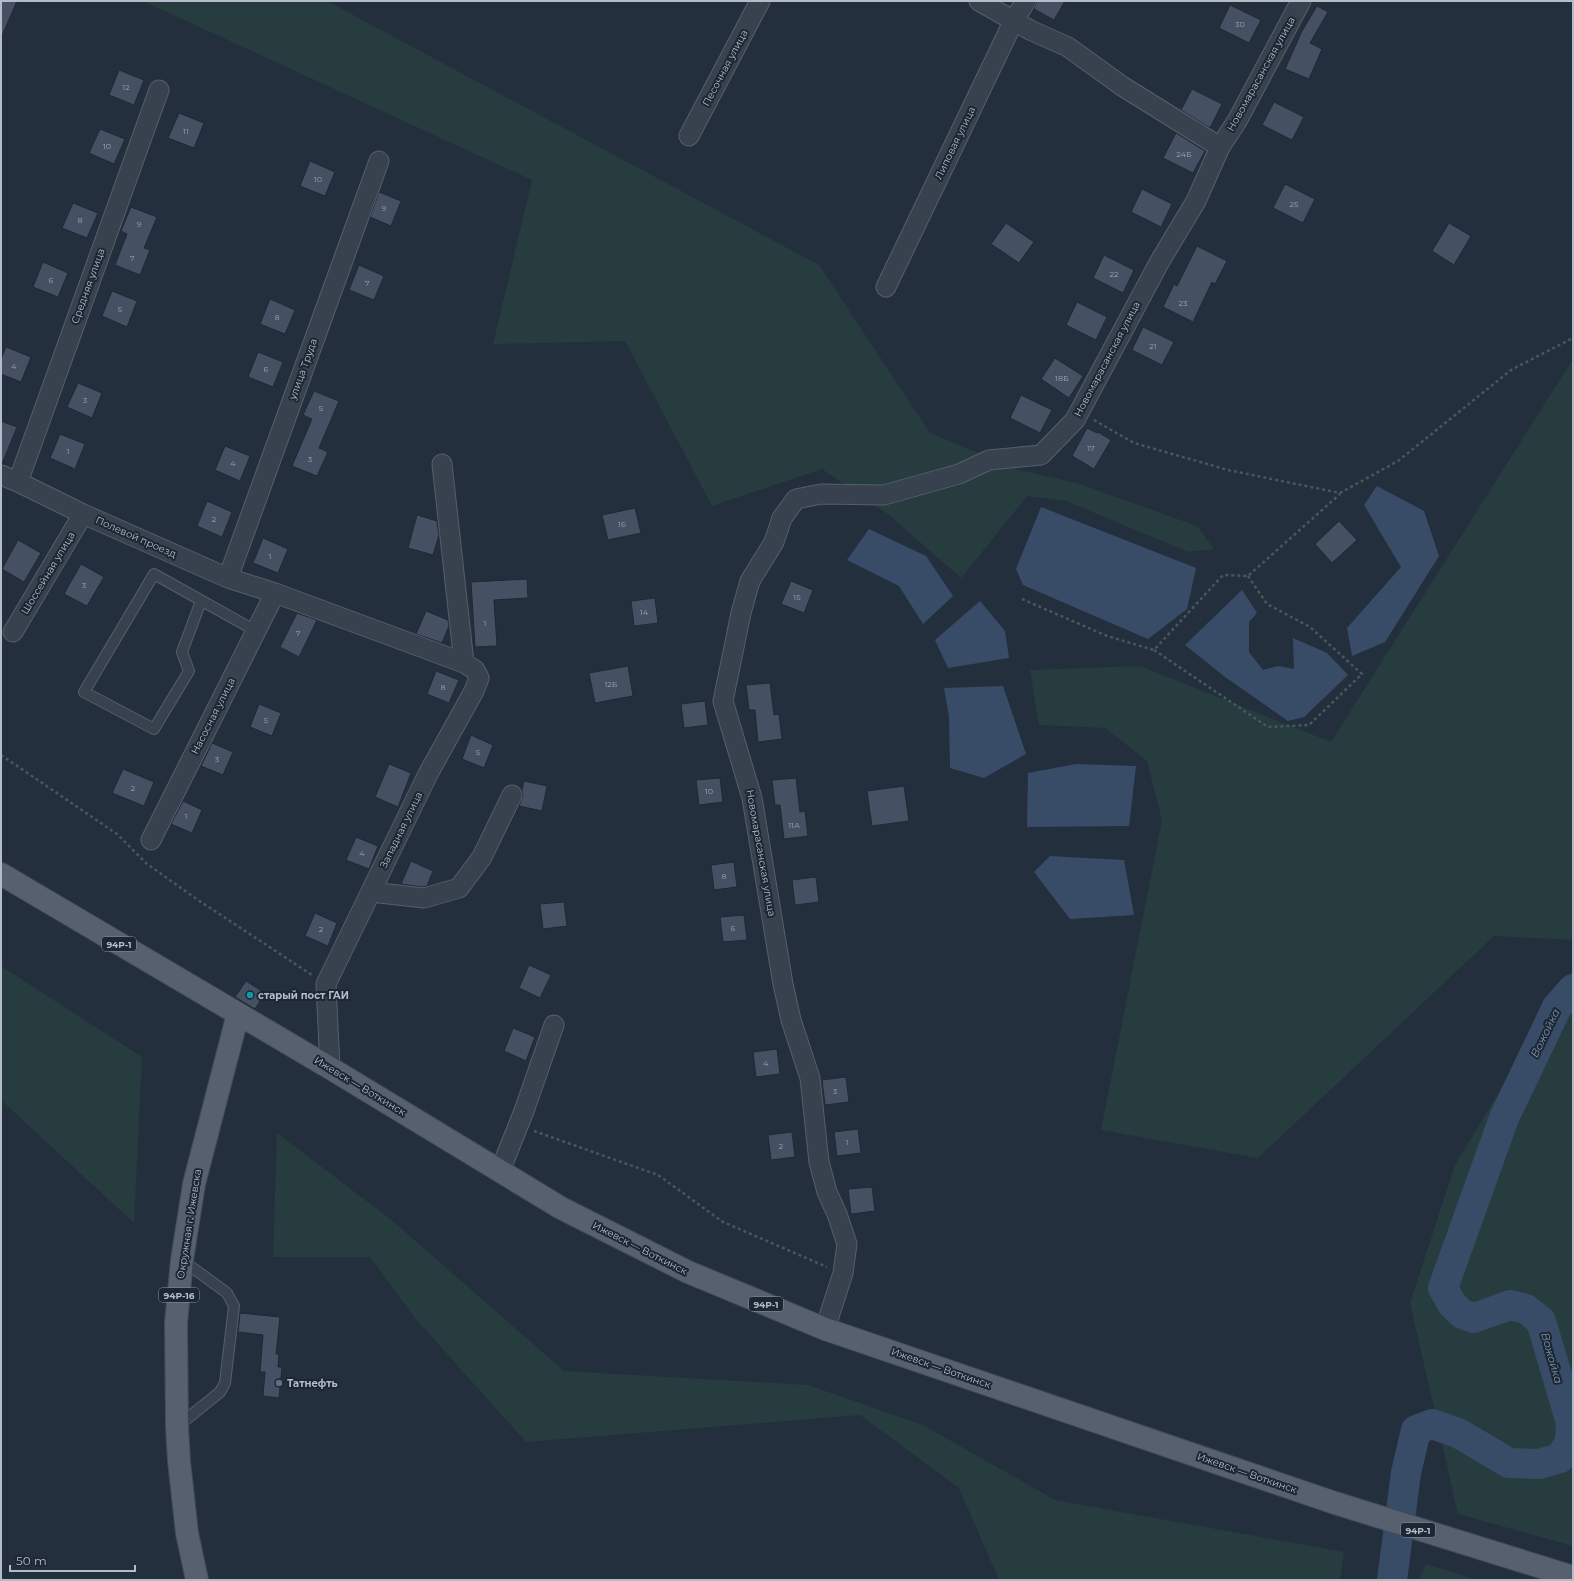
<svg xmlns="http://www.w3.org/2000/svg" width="1574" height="1581" font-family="Montserrat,sans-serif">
  <rect width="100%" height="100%" fill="#242f3e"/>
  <!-- green -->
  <path fill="#263c3f" d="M143,1H327L819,265L930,433L1019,470L1077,483L1197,526L1214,549L1188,552L1066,501L1027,496L961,578L889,515L822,469L712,506L625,341L493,344L532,180Z
    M1573,359V940L1494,936L1258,1158L1101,1130L1162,820L1147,761L1105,728L1039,725L1030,670L1140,666L1331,742Z
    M1,966L142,1057L134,1223L1,1100Z
    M1573,969V1546L1458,1514L1410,1303L1455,1165Z
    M277,1133L389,1218L564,1371L808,1385L923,1425L1055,1500L1344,1552L1340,1580H999L959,1488L860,1415L526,1442L415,1318L370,1257H273Z
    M1426,1564L1477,1580H1419Z"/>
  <!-- water -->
  <path fill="#394c67" d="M1377,486L1424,511L1439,556L1385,642L1352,656L1347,628L1401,567L1364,505Z
    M1041,507L1196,568L1187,609L1148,639L1023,585L1016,569Z
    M869,529L926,556L953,596L923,624L899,586L847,560Z
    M1242,590L1257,613L1249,622V652L1263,670L1278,666L1294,669L1293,638L1327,653L1348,675L1304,717L1288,721L1225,677L1185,645Z
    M980,601L1005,631L1009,658L948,668L935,640Z
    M1003,686L1026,754L984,778L950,768L949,716L944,688Z
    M1076,764L1136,766L1129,826L1027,827L1028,773Z
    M1050,856L1124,860L1134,915L1070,919L1034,872Z"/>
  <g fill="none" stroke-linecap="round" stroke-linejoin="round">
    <!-- river -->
    <path stroke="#394c67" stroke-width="30" d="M1392,1580L1406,1473L1416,1430L1432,1424L1458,1433L1509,1463L1539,1464L1560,1458L1570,1442L1571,1423L1541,1321L1526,1309L1510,1305L1474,1318L1462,1314L1452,1304L1443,1288L1504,1118L1557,1007L1573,989"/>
  </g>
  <!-- building -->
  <path fill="#455162" stroke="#1f2835" d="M1,1H17L1,38Z
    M1037,1H1065L1054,20L1034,9Z
    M1230,5L1261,20L1249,43L1219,28Z
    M1317,6L1328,12L1310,43L1322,49L1309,79L1285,69L1302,31Z
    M119,70L144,80L134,105L109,95Z
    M1192,89L1222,104L1210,128L1181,110Z
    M1274,102L1304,117L1292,140L1262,125Z
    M179,113L204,123L194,148L168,138Z
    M100,129L125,139L114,164L89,153Z
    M1176,133L1205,151L1193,173L1163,158Z
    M310,161L335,172L325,196L300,186Z
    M1285,184L1315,199L1303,223L1273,208Z
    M1142,189L1172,204L1161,227L1131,212Z
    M379,192L401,201L391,226L370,217Z
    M73,203L98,213L87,238L62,228Z
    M131,207L157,217L144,248L150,250L140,275L115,265L127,234L121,231Z
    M1006,223L1034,242L1019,263L991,244Z
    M1449,223L1471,236L1454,265L1432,251Z
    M1197,246L1227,261L1215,284L1212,282L1193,322L1163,307L1174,284L1177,286Z
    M1104,255L1134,270L1123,293L1093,278Z
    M43,262L68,273L58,297L33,287Z
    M359,265L384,276L374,300L349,290Z
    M112,291L137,301L127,327L102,316Z
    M270,299L295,310L285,334L260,324Z
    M1077,302L1107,317L1096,340L1066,325Z
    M1143,327L1174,342L1162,365L1132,350Z
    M6,347L31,357L21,382L1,374V359Z
    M258,352L283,362L273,387L248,377Z
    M1055,358L1083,376L1069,398L1041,379Z
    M78,383L102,393L92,418L67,407Z
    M314,391L339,401L319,448L328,452L317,476L292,466L312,419L303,415Z
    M1021,395L1052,410L1040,433L1010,418Z
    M1,421L17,427L2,464H1Z
    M1087,428L1097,433L1098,432L1111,440L1094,469L1072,456Z
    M60,434L85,444L75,469L50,458Z
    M225,446L250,456L240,481L215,470Z
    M207,501L232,512L222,537L197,526Z
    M635,508L641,533L608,540L602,515Z
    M417,515L437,521L439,535L433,555L408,548Z
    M1339,521L1357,540L1332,563L1315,544Z
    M263,538L288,549L278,573L253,563Z
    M18,540L41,553L24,582L2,569Z
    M81,564L104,577L87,606L64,594Z
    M527,579L528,598L494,600L497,646L475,647L471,582Z
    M791,581L813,590L804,613L781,604Z
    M655,598L658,623L634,626L631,601Z
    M426,611L448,620L449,626L442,643L416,634Z
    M297,613L317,620L299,657L280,647Z
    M628,666L633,696L595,703L589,673Z
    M436,671L459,680L449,703L427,694Z
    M770,683L774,715L779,714L782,739L758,742L755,710H749L746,685Z
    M705,701L708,725L684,728L681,704Z
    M259,704L281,713L272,736L250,727Z
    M471,735L493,745L484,768L462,759Z
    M212,743L233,752L223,775L201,766Z
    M389,764L411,773L398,807L375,797Z
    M123,769L154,782L144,806L112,793Z
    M720,778L723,802L699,805L696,780Z
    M796,778L800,812L805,811L808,836L784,839L780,805H775L772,780Z
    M524,781L547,786L542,811L519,806L523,795L522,790Z
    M904,786L909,821L872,826L867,791Z
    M183,801L202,810L192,833L171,824Z
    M356,837L378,846L369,869L346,860Z
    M411,861L433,871L427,886L423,887L401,884Z
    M734,862L737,887L714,890L711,865Z
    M816,877L819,902L795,905L792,880Z
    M564,902L567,926L543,929L540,904Z
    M315,913L337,923L328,946L305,936Z
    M744,915L747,940L723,942L720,917Z
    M529,965L551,975L540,998L519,988Z
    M246,981L265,993L255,1009L235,997Z
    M513,1028L535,1037L526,1061L504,1051Z
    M777,1049L780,1074L756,1077L753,1052Z
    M846,1077L849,1102L825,1105L822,1080Z
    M858,1129L861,1153L837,1156L834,1132Z
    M792,1132L795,1157L771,1160L768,1135Z
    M872,1187L875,1211L851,1214L848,1189Z
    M240,1313L280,1317L276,1354H279L278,1367H282L279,1398L263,1396L265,1372H260L263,1335L238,1332Z"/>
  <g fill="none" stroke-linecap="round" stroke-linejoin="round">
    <!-- lane casing -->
    <g stroke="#565f6c" stroke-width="12">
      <path id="lane" d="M201,601L182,652L189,671L154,729L84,692L154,574L256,631
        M178,1426L220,1392L225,1383L234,1306L227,1293L182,1260"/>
    </g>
    <!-- street casing -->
    <g stroke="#565f6c" stroke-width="21">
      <path id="street" d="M979,1L1030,30L1068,47L1122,86L1220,147
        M689,136L760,1
        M886,287L1014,20L1026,1
        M442,464L464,663
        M1,475L18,482L83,514L228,578L275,593L464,663L475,670L479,678L474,691L428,774L326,984L330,1068
        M18,482L159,90
        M228,578L379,161
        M13,632L83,514
        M151,840L275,593
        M371,892L424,898L459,888L482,857L512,795
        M500,1171L524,1111L554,1025
        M825,1329L843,1273L847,1244L837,1214L827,1192L819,1162L810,1078L791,1020L783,984L752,798L723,701L741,613L750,581L774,542L782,518L796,499L821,494L884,495L959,474L989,460L1041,455L1075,420L1160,261L1196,201L1220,147L1237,121L1301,1"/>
    </g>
    <!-- primary casing -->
    <g stroke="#414a57" stroke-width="24">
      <path id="primary" d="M1,874L330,1068L561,1208L688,1272L825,1329L1335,1503L1573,1577
        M197,1580L187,1533L179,1461L177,1427L176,1323L182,1260L194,1184L238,1014"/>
    </g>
    <!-- path -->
    <path stroke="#44595c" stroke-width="2.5" stroke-dasharray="3 3" stroke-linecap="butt" d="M1094,420L1134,443L1228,470L1340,493L1398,461L1511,370L1573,338
      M1022,599L1107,636L1154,650L1223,575L1248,576L1340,494
      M1154,650L1268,727L1309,725L1362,674L1310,627L1267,604L1248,576
      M1,755L117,834L146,863L195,898L312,975
      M534,1131L658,1175L723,1222L827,1267"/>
    <!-- lane -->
    <use href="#lane" stroke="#38414e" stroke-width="10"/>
    <!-- street -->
    <use href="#street" stroke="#38414e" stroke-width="19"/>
    <!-- primary -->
    <use href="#primary" stroke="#56606e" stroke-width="22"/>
  </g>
  <!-- markers -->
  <circle fill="#0f9aa8" stroke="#1d2633" stroke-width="1.5" cx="250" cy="995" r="4"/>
  <circle fill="#5c6f8a" stroke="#1d2633" stroke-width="1.5" cx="279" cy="1383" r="4"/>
  <g text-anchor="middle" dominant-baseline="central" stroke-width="4" stroke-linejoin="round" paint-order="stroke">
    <!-- number labels -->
    <g font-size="8" fill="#98a1af">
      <text x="1240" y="24">30</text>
      <text x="126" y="87">12</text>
      <text x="186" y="131">11</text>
      <text x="107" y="146">10</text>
      <text x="1184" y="154">24Б</text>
      <text x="318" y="179">10</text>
      <text x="1294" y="204">25</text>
      <text x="384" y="208">9</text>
      <text x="80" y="220">8</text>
      <text x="139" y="224">9</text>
      <text x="132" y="258">7</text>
      <text x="1114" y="274">22</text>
      <text x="51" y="280">6</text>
      <text x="367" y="283">7</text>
      <text x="1183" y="303">23</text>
      <text x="120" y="309">5</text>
      <text x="277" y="317">8</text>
      <text x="1153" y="346">21</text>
      <text x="14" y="366">4</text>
      <text x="266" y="369">6</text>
      <text x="1062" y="378">18Б</text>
      <text x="85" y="400">3</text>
      <text x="321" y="408">5</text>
      <text x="1091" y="448">17</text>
      <text x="68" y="451">1</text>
      <text x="310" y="459">3</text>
      <text x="233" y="463">4</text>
      <text x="214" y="519">2</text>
      <text x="622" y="524">16</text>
      <text x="270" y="556">1</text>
      <text x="84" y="585">3</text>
      <text x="797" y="597">15</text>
      <text x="644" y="612">14</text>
      <text x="485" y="623">1</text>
      <text x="298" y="633">7</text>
      <text x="611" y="684">12Б</text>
      <text x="443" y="687">8</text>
      <text x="266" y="720">5</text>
      <text x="478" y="752">5</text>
      <text x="217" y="759">3</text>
      <text x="133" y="788">2</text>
      <text x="709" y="791">10</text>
      <text x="186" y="816">1</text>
      <text x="794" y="825">11А</text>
      <text x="362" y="853">4</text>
      <text x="724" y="876">8</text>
      <text x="733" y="928">6</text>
      <text x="321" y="929">2</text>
      <text x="766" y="1063">4</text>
      <text x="835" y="1091">3</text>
      <text x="847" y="1142">1</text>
      <text x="781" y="1146">2</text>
    </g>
    <!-- shield labels -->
    <g fill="#1d2633" stroke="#878f9c" stroke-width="1">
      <rect x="102" y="937" width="34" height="14" rx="3"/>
      <rect x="159" y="1288" width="40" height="14" rx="3"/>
      <rect x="749" y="1297" width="34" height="14" rx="3"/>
      <rect x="1401" y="1523" width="34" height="14" rx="3"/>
    </g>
    <g font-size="9" font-weight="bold" fill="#b4bcc9">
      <text x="119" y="944">94Р-1</text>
      <text x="179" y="1295">94Р-16</text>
      <text x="766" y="1304">94Р-1</text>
      <text x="1418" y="1530">94Р-1</text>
    </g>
    <!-- street labels -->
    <g font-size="10" fill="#b4bcc9" stroke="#1d2633">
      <text transform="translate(725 68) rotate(-62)">Песочная улица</text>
      <text transform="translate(1261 74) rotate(-61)">Новомарасанская улица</text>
      <text transform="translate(955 143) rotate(-64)">Липовая улица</text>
      <text transform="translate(88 286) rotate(-70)">Средняя улица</text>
      <text transform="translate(1107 359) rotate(-62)">Новомарасанская улица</text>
      <text transform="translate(303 369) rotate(-70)">улица Труда</text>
      <text transform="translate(136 537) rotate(24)">Полевой проезд</text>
      <text transform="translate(48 573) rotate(-59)">Шоссейная улица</text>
      <text transform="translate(213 716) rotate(-63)">Насосная улица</text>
      <text transform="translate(401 830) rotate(-64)">Западная улица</text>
      <text transform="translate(761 853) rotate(80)">Новомарасанская улица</text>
      <text transform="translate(360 1086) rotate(31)">Ижевск — Воткинск</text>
      <text transform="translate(189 1224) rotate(-81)">Окружная г. Ижевска</text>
      <text transform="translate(640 1248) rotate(27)">Ижевск — Воткинск</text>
      <text transform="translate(941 1368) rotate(19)">Ижевск — Воткинск</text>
      <text transform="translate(1247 1473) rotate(19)">Ижевск — Воткинск</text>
    </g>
    <!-- poi labels -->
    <g font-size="10" font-weight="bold" fill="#b4bcc9" stroke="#1d2633" text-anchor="start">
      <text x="258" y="995">старый пост ГАИ</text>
      <text x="287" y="1383">Татнефть</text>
    </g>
    <!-- water labels -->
    <g font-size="11" font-style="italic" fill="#7c92b1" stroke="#1d2633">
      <text transform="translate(1545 1033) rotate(-64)">Вожойка</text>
      <text transform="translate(1552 1358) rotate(74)">Вожойка</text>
    </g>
  </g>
  <!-- border -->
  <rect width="1574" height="1581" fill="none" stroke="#b4bcc9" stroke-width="4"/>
  <!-- scale -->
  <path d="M10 1565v6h125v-6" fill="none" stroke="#b4bcc9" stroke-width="2"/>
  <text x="16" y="1565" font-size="12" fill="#b4bcc9" stroke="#1d2633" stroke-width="3" paint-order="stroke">50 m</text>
</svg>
